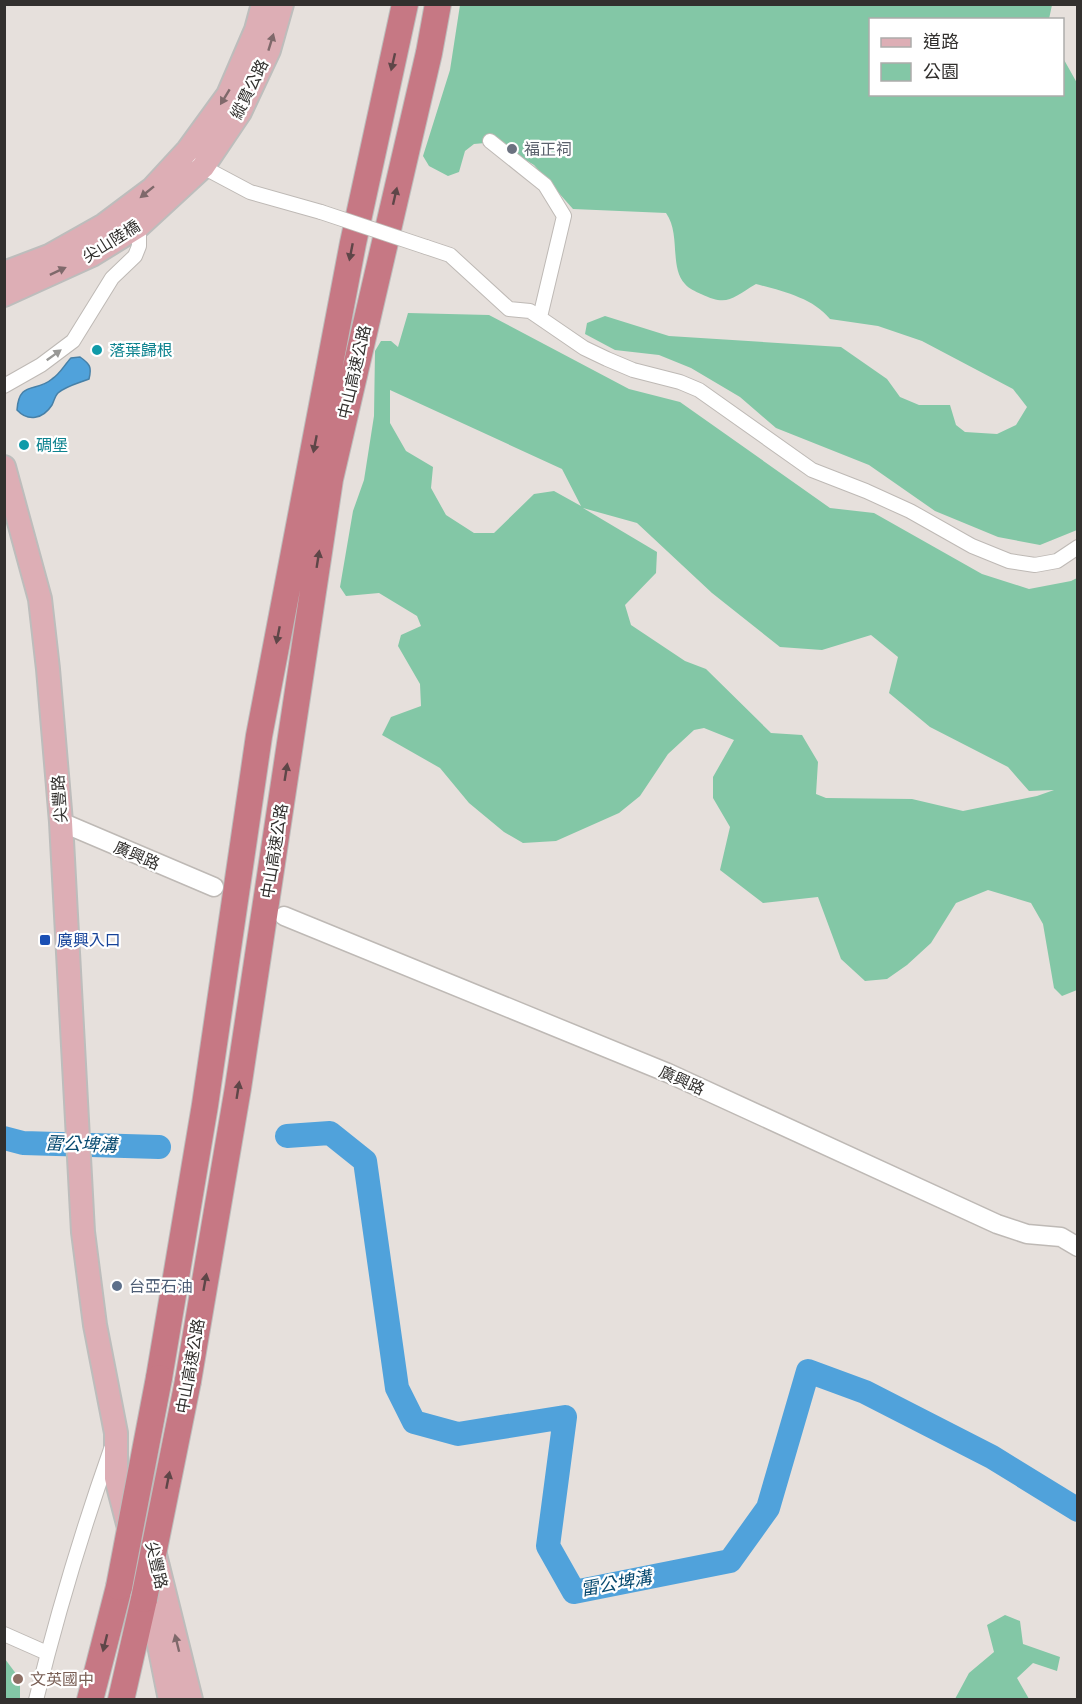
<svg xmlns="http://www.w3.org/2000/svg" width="1082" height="1704" font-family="Merriweather,'Noto Sans TC',serif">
  <rect width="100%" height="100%" fill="#e6e0dc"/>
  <!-- green -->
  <path fill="#83c7a6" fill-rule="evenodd" d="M460,5H1052L1049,19L870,20V94H1062L1063,58L1077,83V530L1040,545L998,537L935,511L869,465L776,428L740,397L691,368L659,355L615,350L585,334L587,323L605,316L669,336L841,347L887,379L900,397L919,405H950L956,425L965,432L997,434L1016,425L1027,407L1013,389L922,341L878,326L830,319C813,298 782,291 756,284C732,298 728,307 701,294C695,291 689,289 685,284C669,267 681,234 666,213L573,209L534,165L496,142L474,144L465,151L459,172L448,176L429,166L423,156L450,70Z
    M408,313L489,315L629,389L680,402L830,508L874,513L982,574L1029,589L1071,581L1077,578V990L1062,996L1054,988L1043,924L1031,903L988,890L956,903L931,943L907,965L887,979L865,981L841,959L818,897L763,903L720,870L730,827L713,798V777L734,740L704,728L694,730L668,754L640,796L619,813L556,841L523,843L504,832L469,803L440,768L382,735L391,717L421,706L420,684L398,646L401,635L421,626L417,616L379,593L346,596L340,587L353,511L364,480L374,416L375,351L381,341H391L398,347ZM390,390L562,469L581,506L554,491L534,494L494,533H474L446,515L431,488L433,467L406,451L390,423ZM583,508L637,523L712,593L780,647L822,650L871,635L898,657L889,693L930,727L1008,767L1029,791L1054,790L1037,796L963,811L912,799L826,798L816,794L818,762L802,735L771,733L706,669L685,661L631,625L625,605L656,573L657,552Z
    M1005,1615L1020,1621L1023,1644L1060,1657L1057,1671L1033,1663L1017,1678L1029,1699H955L969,1673L994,1652L987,1625Z
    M5,1659L20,1679V1699H5Z"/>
  <!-- water -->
  <path fill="#50a2db" stroke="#4780a7" stroke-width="1.5" d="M80,357C90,364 92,367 89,379C79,383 66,386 58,393C55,396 54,401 52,405C43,419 28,422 17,410C19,380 36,393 52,379C60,374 65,364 71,358Z"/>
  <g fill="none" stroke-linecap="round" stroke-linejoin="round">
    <!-- river -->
    <path stroke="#50a2db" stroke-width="24" d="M287,1136L330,1133L365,1161L397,1388L414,1422L458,1434L565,1417L548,1546L574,1592L730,1561L768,1508L808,1371L865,1392L992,1457L1078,1510
      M4,1138L23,1143L159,1147"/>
    <!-- minor casing -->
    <g stroke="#beb9b5" stroke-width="16">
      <path id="minor" d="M490,141L545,185L564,216L540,317
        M199,163L203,167L250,192L321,212
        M426,247L450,255L509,309L530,311L584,348L607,359L633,370L680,382L699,390L812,470L866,491L910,511L972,546L1009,561L1035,565L1057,561L1078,547
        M4,386L41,365L73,341L112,278L135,256L139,246V226
        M4,1634L47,1653
        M36,1700C57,1615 82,1531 111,1449"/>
    </g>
    <!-- tertiary casing -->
    <g stroke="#beb9b5" stroke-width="21">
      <path id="tertiary" d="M61,822L214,887
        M284,916L668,1073L997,1224L1027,1234L1061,1237L1078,1247"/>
    </g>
    <!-- primary casing -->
    <g stroke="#bdbdbc" stroke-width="26">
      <path id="primary" d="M4,273L49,256L104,225L152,189L188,150L228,95L256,30L263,4
        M4,295L92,255L139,226L203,167L240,112L269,50L282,4
        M4,467L40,599L48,669L61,822L83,1232L95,1325L116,1433V1478L157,1635L170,1700
        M138,1486L191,1700"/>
    </g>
    <!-- motorway casing -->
    <g stroke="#bdbdbc" stroke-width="28">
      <path id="motorway" d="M159,1378L205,1105L259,736L353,243L405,4
        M188,1381L238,1088L330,479L429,53L438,4
        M90,1700L119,1587
        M121,1700L144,1599"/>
    </g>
    <!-- minor -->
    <use href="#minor" stroke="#fff" stroke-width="14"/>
    <!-- tertiary -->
    <use href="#tertiary" stroke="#fff" stroke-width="18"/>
    <!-- primary -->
    <use href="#primary" stroke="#ddaeb5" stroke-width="22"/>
    <!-- motorway -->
    <use href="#motorway" stroke="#c67884" stroke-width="26"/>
    <!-- minor-bridge casing -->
    <g stroke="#beb9b5" stroke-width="16" stroke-linecap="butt">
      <path id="minor-bridge" d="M321,212L426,247"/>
    </g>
    <!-- motorway-bridge casing -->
    <g stroke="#bdbdbc" stroke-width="28" stroke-linecap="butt">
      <path id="motorway-bridge" d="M119,1587L159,1378
        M144,1599L188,1381"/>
    </g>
    <!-- minor-bridge -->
    <use href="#minor-bridge" stroke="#fff" stroke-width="14"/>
    <!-- motorway-bridge -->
    <use href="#motorway-bridge" stroke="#c67884" stroke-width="26"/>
  </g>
  <!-- one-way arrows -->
  <defs><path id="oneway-solid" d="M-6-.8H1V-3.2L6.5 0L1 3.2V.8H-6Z" transform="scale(1.5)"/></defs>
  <g fill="#7f696b">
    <use href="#oneway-solid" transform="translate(271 42) rotate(-73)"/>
    <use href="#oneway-solid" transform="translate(225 97) rotate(121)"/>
    <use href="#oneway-solid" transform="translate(147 192) rotate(141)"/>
    <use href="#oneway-solid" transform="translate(58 271) rotate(-25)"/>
    <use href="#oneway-solid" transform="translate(177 1643) rotate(-104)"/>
  </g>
  <g fill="#5e4648">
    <use href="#oneway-solid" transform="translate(393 62) rotate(103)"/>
    <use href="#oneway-solid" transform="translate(395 196) rotate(-77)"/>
    <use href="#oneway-solid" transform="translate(351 252) rotate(101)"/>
    <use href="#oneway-solid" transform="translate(315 444) rotate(101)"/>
    <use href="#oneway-solid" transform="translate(318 559) rotate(-81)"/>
    <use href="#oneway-solid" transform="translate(278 635) rotate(101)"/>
    <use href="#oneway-solid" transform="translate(286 772) rotate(-81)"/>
    <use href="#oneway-solid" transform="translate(238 1090) rotate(-81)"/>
    <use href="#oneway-solid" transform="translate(205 1282) rotate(-80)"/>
    <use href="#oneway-solid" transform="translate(168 1480) rotate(-79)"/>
    <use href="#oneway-solid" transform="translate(105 1643) rotate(104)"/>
  </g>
  <use fill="#989896" href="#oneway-solid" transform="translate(54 355) rotate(-36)"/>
  <!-- markers -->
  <circle fill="#6b7280" stroke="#fff" stroke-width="2" cx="512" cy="149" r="6"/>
  <g fill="#0f9aa8" stroke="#fff" stroke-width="2">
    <circle cx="97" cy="350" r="6"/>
    <circle cx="24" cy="445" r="6"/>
  </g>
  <rect fill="#1a4fb4" stroke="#fff" stroke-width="2" x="39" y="934" width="12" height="12" rx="3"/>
  <circle fill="#5c6f8a" stroke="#fff" stroke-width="2" cx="117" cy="1286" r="6"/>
  <circle fill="#8d6e63" stroke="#fff" stroke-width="2" cx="18" cy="1679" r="6"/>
  <g text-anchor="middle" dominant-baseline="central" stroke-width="4.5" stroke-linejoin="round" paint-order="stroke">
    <!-- street labels -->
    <g font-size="16" fill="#32302e" stroke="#fff">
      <text transform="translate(249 89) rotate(-64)">縱貫公路</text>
      <text transform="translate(111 241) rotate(-32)">尖山陸橋</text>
      <text transform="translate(354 372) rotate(-77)">中山高速公路</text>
      <text transform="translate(59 799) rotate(-94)">尖豐路</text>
      <text transform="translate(274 851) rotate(-81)">中山高速公路</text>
      <text transform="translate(137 855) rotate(23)">廣興路</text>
      <text transform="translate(682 1080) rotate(24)">廣興路</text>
      <text transform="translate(190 1366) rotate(-80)">中山高速公路</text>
      <text transform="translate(157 1565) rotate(77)">尖豐路</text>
    </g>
    <!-- worship labels -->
    <g font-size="16" fill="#5b616d" stroke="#fff" text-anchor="start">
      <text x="524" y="149">福正祠</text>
    </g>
    <!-- culture labels -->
    <g font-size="16" fill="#0d838f" stroke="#fff" text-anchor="start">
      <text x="109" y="350">落葉歸根</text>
      <text x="36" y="445">碉堡</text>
    </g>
    <!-- transit labels -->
    <g font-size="16" fill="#164399" stroke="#fff" text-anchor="start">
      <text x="57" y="940">廣興入口</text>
    </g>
    <!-- service labels -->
    <g font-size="16" fill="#4e5e75" stroke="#fff" text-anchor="start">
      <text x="129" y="1286">台亞石油</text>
    </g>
    <!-- education labels -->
    <g font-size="16" fill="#785e54" stroke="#fff" text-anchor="start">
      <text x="30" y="1679">文英國中</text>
    </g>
    <!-- water labels -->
    <g font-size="18" font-style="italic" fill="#094b71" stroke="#fff">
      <text transform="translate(81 1144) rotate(2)">雷公埤溝</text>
      <text transform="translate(616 1583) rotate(-10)">雷公埤溝</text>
    </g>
  </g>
  <!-- border -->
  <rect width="1082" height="1704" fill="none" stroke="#32302e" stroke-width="12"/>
  <!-- legend -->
  <rect x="869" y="18" width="195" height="78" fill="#ffffff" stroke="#adacab" stroke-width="1.5"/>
  <rect x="881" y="38" width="30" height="9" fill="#ddaeb5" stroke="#adacab" stroke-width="1.5"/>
  <text x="923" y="48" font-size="18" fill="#32302e">道路</text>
  <rect x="881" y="63" width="30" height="18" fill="#83c7a6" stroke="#adacab" stroke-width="1.5"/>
  <text x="923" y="78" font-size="18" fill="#32302e">公園</text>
</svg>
